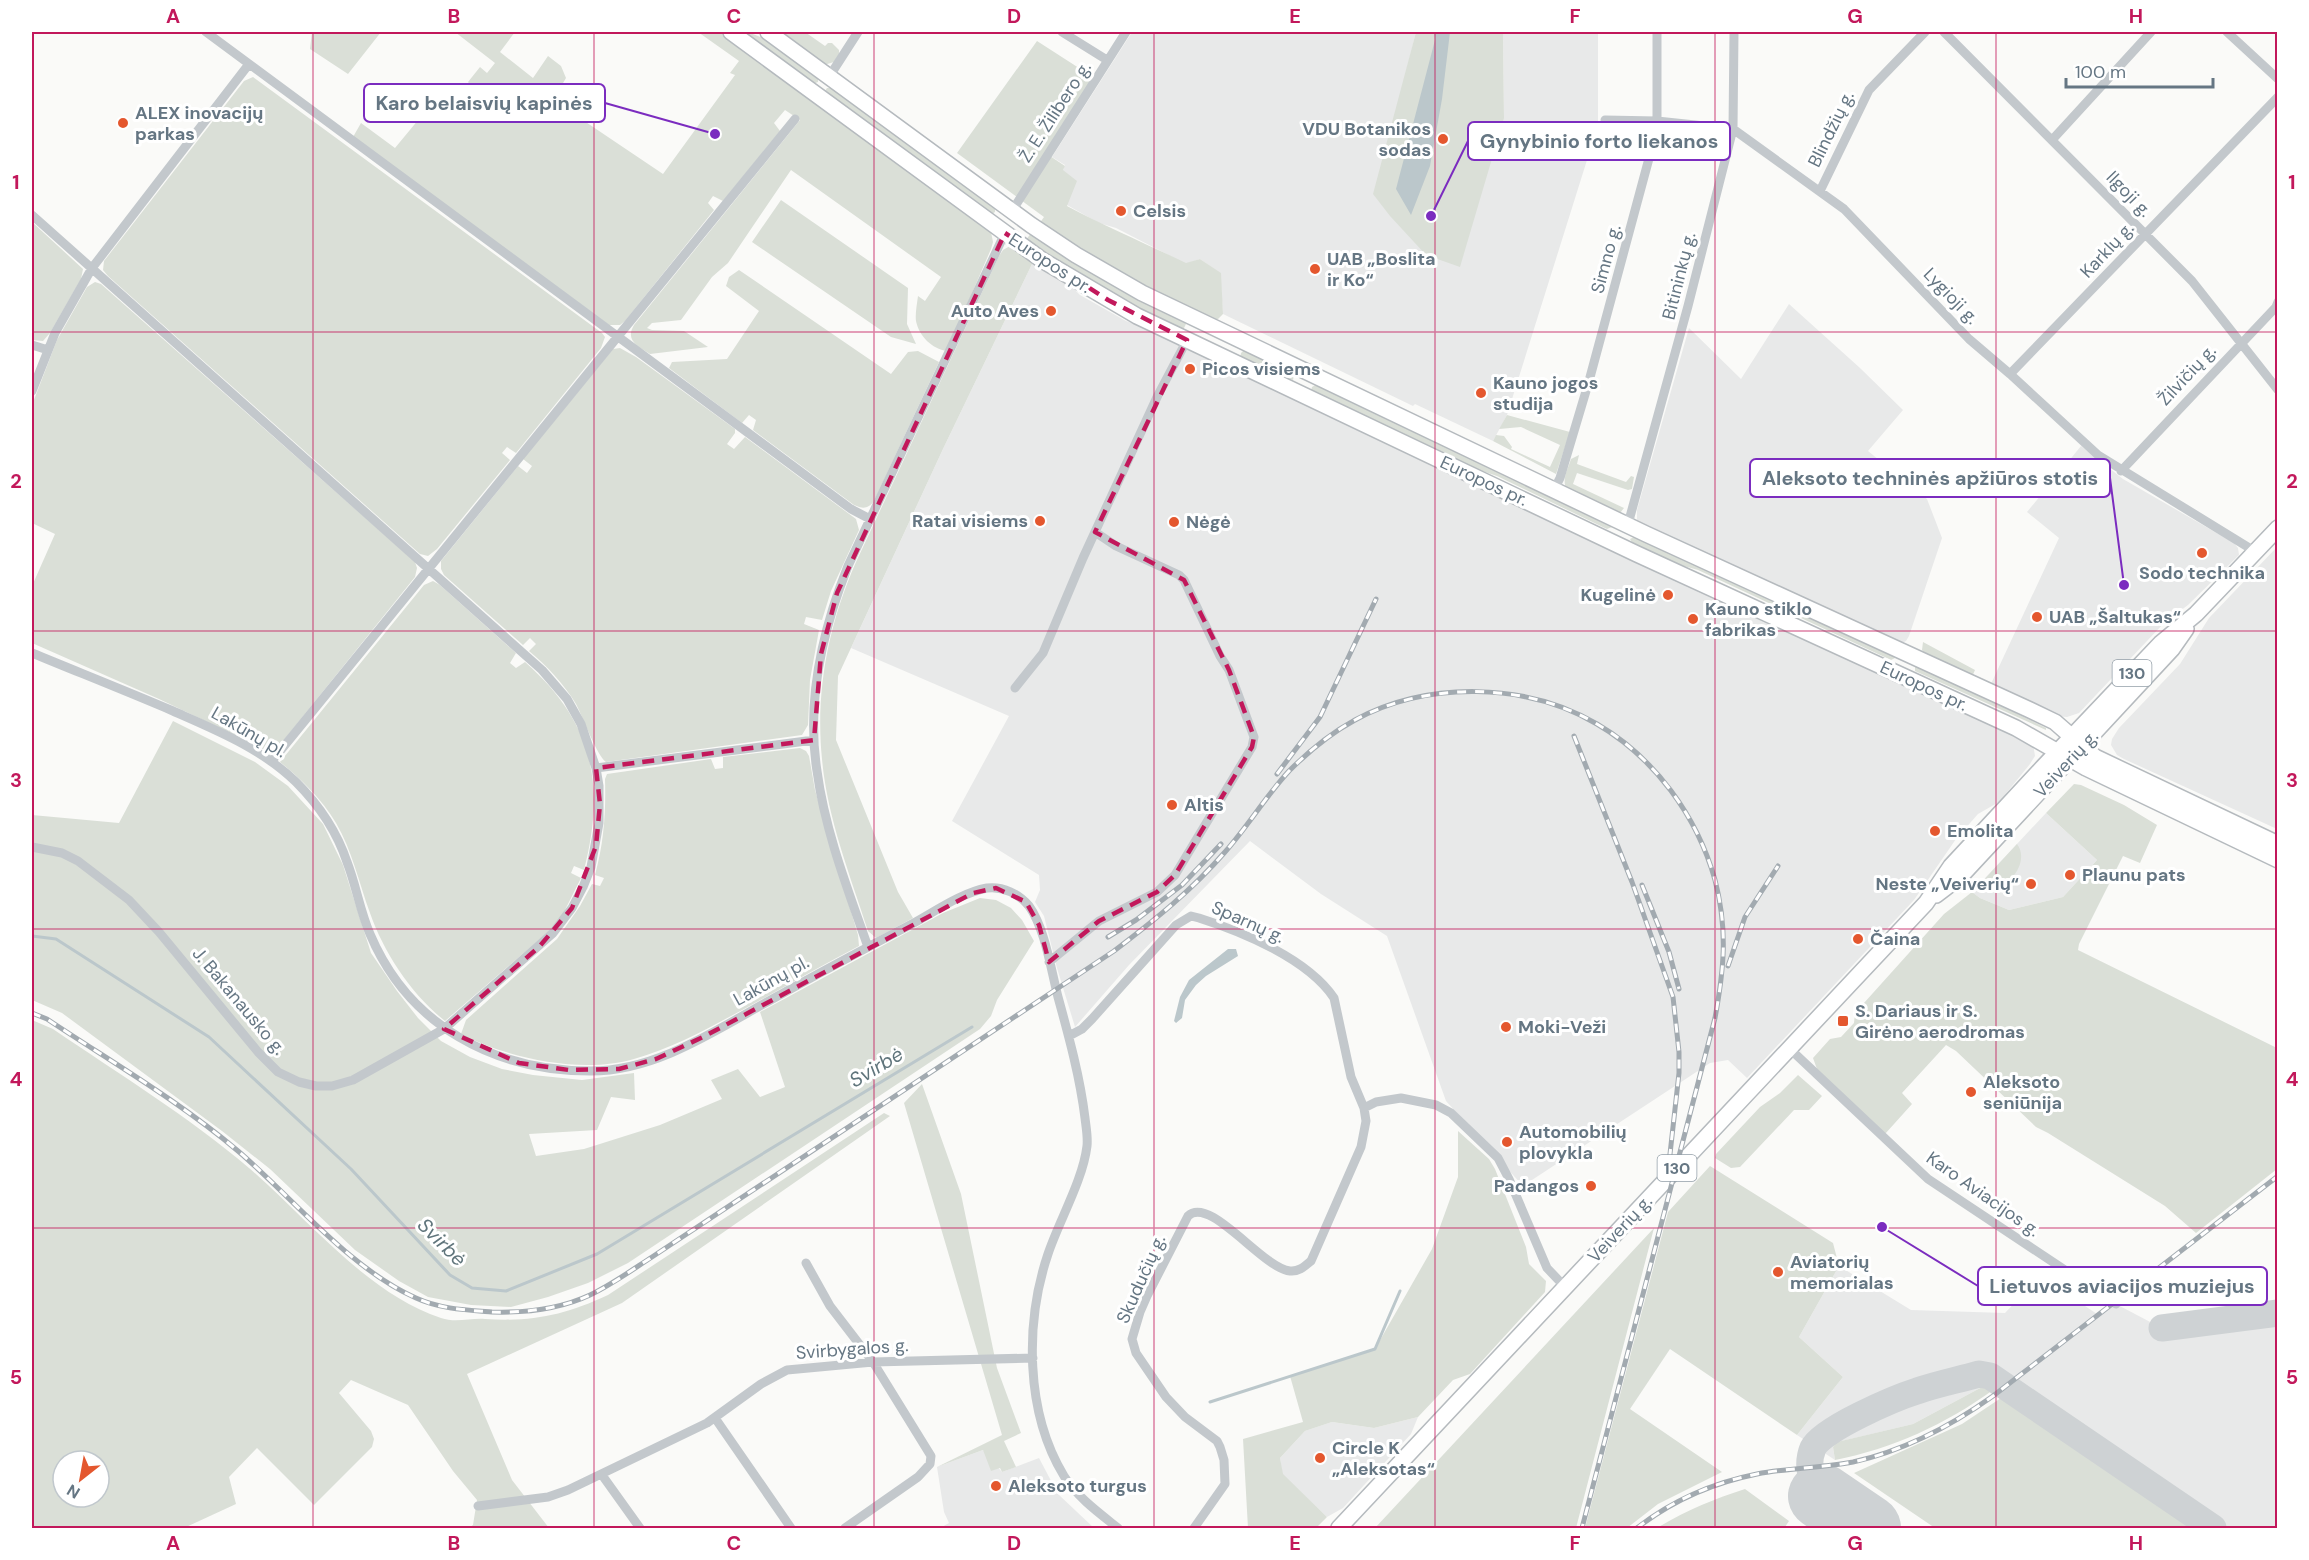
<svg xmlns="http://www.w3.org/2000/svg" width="2309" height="1560" font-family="'DM Sans',sans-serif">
  <rect width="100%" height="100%" fill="#fafaf8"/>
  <!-- built -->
  <path fill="#e8e9e9" d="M1132,32H1416L1403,84L1504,118L1503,32H1598V125L1507,415L1493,441L1415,404L1413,406L1223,314L1220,273L1200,259L1186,264L1116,228L1099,223L1067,205L1063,170L1065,165L1052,157Z
    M1033,262L1072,287L1080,295L1126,321L1143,327L1175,344L1236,369L2033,744L2035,756L2030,764L1999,802L1978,814L1956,839L1914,900L1747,1078L1728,1060L1710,1063L1523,1186L1446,1101L1387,936L1321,894L1250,841L1129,965L1075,1027L1057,968L1044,916L1035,902L1040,890L1039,875L952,821L1009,716L851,648L943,449Z
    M1789,304L1860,368L1903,410L1868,451L1927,499L1942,538L1909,636L1906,641L1900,644L1641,526L1637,521V510L1689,328L1741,379Z
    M2081,446L2123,479L2234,543L2238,548L2239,555L2188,605L2164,623L2079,713L2067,717L2054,716L1990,686L2059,538L2027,512Z
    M2277,547V829L2124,759L2117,755L2111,745L2112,739L2119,728L2180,664L2209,618Z
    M2046,813L2097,860L2063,897L2009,910L1980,898L1972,892Z
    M1839,1266L1911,1310L2005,1313L2040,1276L2100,1316L2116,1304L2173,1334L2277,1321V1528H2198L2004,1396L1982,1387L1913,1424L1838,1442L1833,1447L1835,1460L1797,1435L1843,1377L1799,1337Z
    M1418,1417L1411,1434L1343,1508L1327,1517L1282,1474L1280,1458L1305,1431L1332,1422L1374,1428Z
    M983,1450L1002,1472L1039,1458L1058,1494L1094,1528H940L949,1523L944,1512L937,1467Z"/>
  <!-- green -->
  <path fill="#dadfd7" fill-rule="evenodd" d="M312,32H381L348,74L310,49Z
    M455,32H515L500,52L533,78L548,56L561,66L566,78L553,100L663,174L735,75L730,73L739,61L698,32H720L991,232L993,242L991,249L947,351C932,349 919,336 916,321C915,314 917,304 918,296L925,301L941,277L791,170L728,263L712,277L681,320L652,323L647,328L652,330L684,331L708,347L650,354C637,346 625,340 634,325L800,120L785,110L774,123L780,131L723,201L713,196L708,203L714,210L625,321L620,325H609L353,137L361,123L395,148L433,102L453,117L475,91L468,82L480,67L487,73L495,63Z
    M740,32C763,31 800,62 818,76V82L813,84Z
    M778,32H805L825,46L828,43H832L839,50V54L834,62L824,65Z
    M1416,32H1503L1504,118L1460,267L1426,255L1390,216L1373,194Z
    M1037,41L1096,79L1047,154L1065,166L1063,170L1077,181L1067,206C1106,227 1147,244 1186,263L1200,259L1221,273L1223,314L1218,319L1213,320L1116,273L1039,224L1044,217L957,153Z
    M253,77L602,333L605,337L601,348L516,453L507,447L502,453L510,460L437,549L428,556L420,554L108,276L103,270L104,261L244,81Z
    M827,88H833L995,206V212L992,214L827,95L825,91Z
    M781,200L908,288L907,324L916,344L891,337L752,242Z
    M32,222L83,269L81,279L50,333L43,341L32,340Z
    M1032,232L1182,320L1186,324L1183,330L1135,308L1025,241Z
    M1010,246L1033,262L943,449L838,676L836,740L898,892L913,918L876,938L868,931C850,875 827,817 822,759C815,691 829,623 856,562L999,256L1003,250Z
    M739,270L891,374L908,352L918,351L939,362L874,501C868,509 863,509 854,505L753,430L756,420L749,415L742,423L669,368L672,362L727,359L759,311L726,286L729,277Z
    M95,282L101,284L415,562L417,568L415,577L271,756L260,747L159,699L32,643V586L55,534L32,523V405L57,340L87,287Z
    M620,348L636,357L735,429V433L727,444L734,449L745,437L856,519L859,530L831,591L822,620L806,617L804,624L819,630L810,680L808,725L802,735L606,762C597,756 583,717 576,704C564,684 547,666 529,651L536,644L530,638L523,645L444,575L441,569V561L518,466L527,473L532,466L523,459L613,349Z
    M1244,350L1291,372L1294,375L1293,380L1240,359L1241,353Z
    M1317,384L1611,524L1612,527L1607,529L1497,476L1447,459L1311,391L1312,387Z
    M1507,415L1570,432L1556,474L1493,441L1496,435L1504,436L1512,447L1511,449L1550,467L1560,445L1521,427L1499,429Z
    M1579,455L1577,464L1626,482L1631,476L1634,477L1632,489L1628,490L1577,473L1573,484L1624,508L1620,513L1567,490C1561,480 1568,469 1571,459Z
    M1636,536L1894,654L1895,658L1891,660L1698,570L1677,564L1633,544L1630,539Z
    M433,581L440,585L516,653L510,663L516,668L525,662C593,722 606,784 584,870L574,866L571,873L581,878L563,914L549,931L445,1021C411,994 384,953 370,913C359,883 352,850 336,823C322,799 301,779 280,762L424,585Z
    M1923,642L1975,670L1972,677L1926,656L1922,650Z
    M1918,665L2046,728V730L1915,671V667Z
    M173,721L255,762L288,786L323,824L343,865L371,953L397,991L418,1018L441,1041L470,1057L502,1069L533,1075L582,1080L634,1073L635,1100L611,1097L597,1130L529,1134L536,1156L584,1149L660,1125L722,1099L711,1080L738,1069L760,1097L785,1087L760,1012L943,913L980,898L996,900L1011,908L1022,920L1034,941L997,1000L991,1016L980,1029L628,1263L588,1283L548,1297L511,1307L471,1305L428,1297L399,1281L355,1250L270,1169L222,1131L62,1013L32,1000V815L119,823Z
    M800,748L806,751L809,756L815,790L858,935L859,946C821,966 784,987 746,1008C710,1027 674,1048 634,1059C582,1074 509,1059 461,1034L466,1020L557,939L580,906L592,884L600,886L604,878L595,875C604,842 606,812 605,779L607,774L711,759L715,769L723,768V757Z
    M2074,784L2081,785L2124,805L2157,825L2140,863L2123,856L2079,944L2078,950L2277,1048V1169L2196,1233L2165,1206L2048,1133L2036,1127L1956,1051L1946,1045L1902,1093L1912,1104L1885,1134L1817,1069L1813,1058L1830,1039L1841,1037L1854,1023L1855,1013L1944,914L1972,892L1980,898L2009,910L2063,897L2097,860L2046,813Z
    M2017,844C2033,865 1999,900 1981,883Z
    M32,1020L53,1029C119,1074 188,1116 249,1168C307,1218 366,1293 441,1318C455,1323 470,1318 485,1319C533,1322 565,1315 608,1295L884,1113L890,1116L622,1303L467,1374L512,1480L549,1528H469L473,1525L477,1500L453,1471L408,1405L351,1380L339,1393L371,1431L374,1439L372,1447L314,1505L257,1448L229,1477L236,1504L184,1528H32ZM63,1461H99V1497H63Z
    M1798,1075L1822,1096L1809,1110H1794L1740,1167L1731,1168L1715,1158L1716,1154L1760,1107L1780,1093Z
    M922,1084L961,1194L997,1368L1021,1433L1004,1441L1016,1467L1002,1472L1000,1468L991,1471L983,1450L937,1467L1002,1435L904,1103Z
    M1458,1131L1489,1159L1495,1169L1526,1247L1529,1264L1546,1281L1545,1292L1470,1374L1453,1380L1418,1417L1374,1428L1332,1422L1305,1431L1280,1458L1283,1474L1327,1517L1316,1528H1248L1243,1439L1303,1422L1290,1376L1375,1349L1432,1249L1458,1177Z
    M1710,1166L1833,1243L1839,1266L1799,1337L1843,1377L1797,1435L1670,1349L1630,1409L1722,1472L1658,1504L1627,1528H1585L1668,1212Z
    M1654,1228L1576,1528H1375Z
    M1982,1387L1993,1390C1946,1424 1892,1449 1835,1460L1833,1447L1837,1442L1913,1424Z
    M2004,1396L2198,1528H1935L1854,1473L1962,1424Z
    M1745,1489L1789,1521L1785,1527L1787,1528H1657C1685,1511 1714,1499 1745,1489Z"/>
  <!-- water -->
  <path fill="#bbc7cb" d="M1434,32H1450L1442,99L1430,166L1411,215L1396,189L1435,40Z
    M1228,949H1236L1238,956L1206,976L1196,985L1185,1000L1182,1018L1176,1023L1174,1021L1180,997L1189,980Z"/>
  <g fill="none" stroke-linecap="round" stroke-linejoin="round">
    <!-- stream -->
    <path stroke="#bbc7cb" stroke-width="3" d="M32,936L56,939L209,1037L351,1169L450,1275L472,1288L506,1291L597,1254L972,1027
      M1210,1402L1375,1349L1400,1291"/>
    <!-- taxiway -->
    <path stroke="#ced2d4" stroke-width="27" d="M2162,1328L2278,1313
      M1821,1496C1811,1482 1806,1465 1813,1448C1822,1429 1895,1398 1917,1391C1937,1384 1958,1380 1979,1374L1990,1376L2213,1528"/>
    <!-- runway -->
    <path stroke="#ced2d4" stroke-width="66" d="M1821,1496L1868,1528"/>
    <!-- primary casing -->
    <g stroke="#b5babe" stroke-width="18">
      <path id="primary" d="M731,32L1042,260L1137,316L1637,554L2016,728L2086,768L2278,860
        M768,32L1031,225L1076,255L1142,293L1646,534L2030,710L2055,722L2095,757L2278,844
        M1936,895L1961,876L2172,649L2186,629
        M1339,1528L1926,903L1951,866L2044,766L2161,643L2196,614L2278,528"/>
    </g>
    <!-- minor -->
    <path stroke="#c3c8cc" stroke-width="9" d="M206,32L851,509L870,519
      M1062,32L1107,60
      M1944,32L2192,281L2278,390
      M2227,32L2278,79
      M829,77L858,32
      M1605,120L1657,121L1733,129L1844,209L1969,339L2010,374L2098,455L2256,552
      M2052,140L2151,32
      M1820,191L1869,90L1925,32
      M1012,211L1126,32
      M32,215L542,670L567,699L581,724L596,768L599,786V823L591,867L583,887L572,908L553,933L444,1029L353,1080L332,1086H316L299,1082L278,1072L258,1052L159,932L129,900L78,861L62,853L32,847
      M32,345L48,350
      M2010,374L2278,97
      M32,391L55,333L92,268L249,64
      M2121,471L2276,307L2278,302
      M1554,490L1560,478L1589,381L1651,151L1657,121V32
      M1628,524L1688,306L1733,129L1734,32
      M32,653C78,672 126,691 173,711C216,730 261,748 296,782C318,804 337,832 347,862C356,885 360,911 370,934C409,1026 494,1071 591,1071C655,1071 713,1032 767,1002C814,976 862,950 910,925C933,913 960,893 987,888C1003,886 1019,894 1029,906C1045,928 1051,970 1058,997C1069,1037 1080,1077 1085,1118C1086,1127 1088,1137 1087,1146C1083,1180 1059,1221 1048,1254C1025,1322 1025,1412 1064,1476C1077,1497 1099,1513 1118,1528
      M1015,688L1043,653L1083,558L1158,395L1187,340
      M272,761L795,119
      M596,768L814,740
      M868,947C848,890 825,831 817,771C806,701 822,631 848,566L1005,233
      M1049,962L1099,921L1157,892L1175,875L1252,747L1254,737L1229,670L1220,656L1184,580L1179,575L1116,546L1095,532
      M1069,1036L1082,1029L1092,1019L1176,925L1191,916L1199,918C1243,932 1308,959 1334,998L1351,1077L1364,1108L1366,1121L1361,1147L1311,1261C1305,1266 1299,1272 1290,1271C1262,1268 1210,1195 1188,1216L1147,1296L1140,1312L1132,1339L1136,1353L1166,1397L1185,1417L1217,1441L1220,1447L1224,1460L1225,1484L1194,1528
      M1790,1049L1928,1179L2116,1304
      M1364,1108L1376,1102L1401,1098L1436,1105L1451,1113L1498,1158L1509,1179L1547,1268L1565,1287
      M806,1263L830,1306L873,1362L931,1456L930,1464L918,1477L845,1528
      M715,1418L791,1528
      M602,1475L640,1528
      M478,1506L548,1497L568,1490L707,1423L761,1384L787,1370L873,1362L1033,1358"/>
    <!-- primary -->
    <use href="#primary" stroke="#fff" stroke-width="15"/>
    <!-- rail casing -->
    <g stroke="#a2aab0" stroke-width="5">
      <path id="rail" d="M1574,736L1632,882L1673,997L1679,1052V1073L1669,1163
        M1277,774L1320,717L1376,599
        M1642,885L1669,952L1679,989
        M1108,937L1136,920L1182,885L1221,844
        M1728,966L1745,917L1778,866
        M32,1013L47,1019C110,1061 179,1101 238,1151C293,1198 350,1269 416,1298C440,1309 466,1310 492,1312C524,1313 560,1309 590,1295C611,1285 632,1270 652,1257L1114,951C1156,919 1191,891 1225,852C1248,826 1266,796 1289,771C1308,752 1331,733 1355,720C1427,681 1526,682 1597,724C1655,758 1697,816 1715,880C1728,930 1724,969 1715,1018L1582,1528
        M1637,1528C1673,1500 1712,1483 1757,1474C1788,1468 1821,1468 1853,1462C1903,1451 1951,1426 1993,1396L2278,1176"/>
    </g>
    <!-- rail -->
    <use href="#rail" stroke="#fff" stroke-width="3" stroke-dasharray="9" stroke-linecap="butt"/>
  </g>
  <!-- marked area -->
  <path fill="none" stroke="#c2185b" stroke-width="4.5" stroke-dasharray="12 8" stroke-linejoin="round" d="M1005,233L1108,300L1187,340L1095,532L1184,580L1229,670L1254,737L1252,747L1175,875L1157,892L1099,921L1049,962L1039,925L1026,902L996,888L973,893L703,1037L656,1059L619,1069L569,1070L519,1063L444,1029L539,947L572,908L596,846L600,804L596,768L814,740L821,654L837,593Z"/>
  <!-- grid -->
  <path fill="none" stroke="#c2185b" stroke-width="1.5" stroke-opacity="0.55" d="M313,32V1528M594,32V1528M874,32V1528M1154,32V1528M1435,32V1528M1715,32V1528M1996,32V1528M32,332H2278M32,631H2278M32,929H2278M32,1228H2278"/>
  <!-- markers -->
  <g fill="#e4572e" stroke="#fff" stroke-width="2">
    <circle cx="123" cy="123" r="6"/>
    <circle cx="1443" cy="139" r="6"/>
    <circle cx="1121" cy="211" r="6"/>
    <circle cx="1315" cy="269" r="6"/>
    <circle cx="1051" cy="311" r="6"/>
    <circle cx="1190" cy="369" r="6"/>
    <circle cx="1481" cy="393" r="6"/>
    <circle cx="1040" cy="521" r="6"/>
    <circle cx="1174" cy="522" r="6"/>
    <circle cx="2202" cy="553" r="6"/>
    <circle cx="1668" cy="595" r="6"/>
    <circle cx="2037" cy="617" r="6"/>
    <circle cx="1693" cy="619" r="6"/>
    <circle cx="1172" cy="805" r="6"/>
    <circle cx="1935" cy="831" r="6"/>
    <circle cx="2070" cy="875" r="6"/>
    <circle cx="2031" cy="884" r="6"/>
    <circle cx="1858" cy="939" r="6"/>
    <rect x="1837" y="1015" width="12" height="12" rx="3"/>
    <circle cx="1506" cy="1027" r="6"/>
    <circle cx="1971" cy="1092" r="6"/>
    <circle cx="1507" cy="1142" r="6"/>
    <circle cx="1591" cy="1186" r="6"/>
    <circle cx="1778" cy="1272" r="6"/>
    <circle cx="1320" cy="1458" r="6"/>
    <circle cx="996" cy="1486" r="6"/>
  </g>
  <g text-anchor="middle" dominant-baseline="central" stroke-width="6" stroke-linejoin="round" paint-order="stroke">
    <!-- shield labels -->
    <g fill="#fff" stroke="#939fa8" stroke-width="1.5">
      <rect x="2112.5" y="660" width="39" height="26" rx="4.5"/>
      <rect x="1657.5" y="1155" width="39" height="26" rx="4.5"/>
    </g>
    <g font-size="16" font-weight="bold" fill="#657683">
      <text x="2132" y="673">130</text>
      <text x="1677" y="1168">130</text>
    </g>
    <!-- street labels -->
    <g font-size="18" fill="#657683" stroke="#fff">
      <text transform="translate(1055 112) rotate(-57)">Ž. E. Žilibero g.</text>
      <text transform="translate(1831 129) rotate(-64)">Blindžių g.</text>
      <text transform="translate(2129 194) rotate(46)">Ilgoji g.</text>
      <text transform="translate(2107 250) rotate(-47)">Karklų g.</text>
      <text transform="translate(1606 259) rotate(-75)">Simno g.</text>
      <text transform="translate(1050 263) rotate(33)">Europos pr.</text>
      <text transform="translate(1679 276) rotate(-76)">Bitininkų g.</text>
      <text transform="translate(1951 296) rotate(46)">Lygioji g.</text>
      <text transform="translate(2187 375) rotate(-47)">Žilvičių g.</text>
      <text transform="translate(1484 481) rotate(25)">Europos pr.</text>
      <text transform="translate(1924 686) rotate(25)">Europos pr.</text>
      <text transform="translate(249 732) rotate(30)">Lakūnų pl.</text>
      <text transform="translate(2066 764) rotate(-47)">Veiverių g.</text>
      <text transform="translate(1248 922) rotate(24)">Sparnų g.</text>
      <text transform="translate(771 981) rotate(-29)">Lakūnų pl.</text>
      <text transform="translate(239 1001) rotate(50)">J. Bakanausko g.</text>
      <text transform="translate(1983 1194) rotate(35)">Karo Aviacijos g.</text>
      <text transform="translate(1620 1229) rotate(-47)">Veiverių g.</text>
      <text transform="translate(1141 1279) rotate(-66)">Skudučių g.</text>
      <text transform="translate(852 1349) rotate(-4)">Svirbygalos g.</text>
    </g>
    <!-- poi labels -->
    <g font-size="18" font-weight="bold" fill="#657683" stroke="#fff" text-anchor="start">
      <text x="135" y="113">ALEX inovacijų<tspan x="135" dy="21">parkas</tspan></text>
      <text x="1431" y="129" text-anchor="end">VDU Botanikos<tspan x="1431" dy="21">sodas</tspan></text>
      <text x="1133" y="211">Celsis</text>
      <text x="1327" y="259">UAB „Boslita<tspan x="1327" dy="21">ir Ko“</tspan></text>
      <text x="1039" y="311" text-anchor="end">Auto Aves</text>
      <text x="1202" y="369">Picos visiems</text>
      <text x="1493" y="383">Kauno jogos<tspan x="1493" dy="21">studija</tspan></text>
      <text x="1028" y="521" text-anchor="end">Ratai visiems</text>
      <text x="1186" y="522">Nėgė</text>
      <text x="2202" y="573" text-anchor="middle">Sodo technika</text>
      <text x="1656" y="595" text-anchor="end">Kugelinė</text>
      <text x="1705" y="609">Kauno stiklo<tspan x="1705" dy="21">fabrikas</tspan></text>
      <text x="2049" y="617">UAB „Šaltukas“</text>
      <text x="1184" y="805">Altis</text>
      <text x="1947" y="831">Emolita</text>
      <text x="2082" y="875">Plaunu pats</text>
      <text x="2019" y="884" text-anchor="end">Neste „Veiverių“</text>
      <text x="1870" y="939">Čaina</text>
      <text x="1855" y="1011">S. Dariaus ir S.<tspan x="1855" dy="21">Girėno aerodromas</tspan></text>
      <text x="1518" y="1027">Moki-Veži</text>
      <text x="1983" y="1082">Aleksoto<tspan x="1983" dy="21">seniūnija</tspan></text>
      <text x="1519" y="1132">Automobilių<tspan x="1519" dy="21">plovykla</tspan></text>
      <text x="1579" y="1186" text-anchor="end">Padangos</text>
      <text x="1790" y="1262">Aviatorių<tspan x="1790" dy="21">memorialas</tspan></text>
      <text x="1332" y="1448">Circle K<tspan x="1332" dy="21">„Aleksotas“</tspan></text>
      <text x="1008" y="1486">Aleksoto turgus</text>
    </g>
    <!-- water labels -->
    <g font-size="20" font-style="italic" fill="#60757c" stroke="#fff">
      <text transform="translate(876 1067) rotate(-31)">Svirbė</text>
      <text transform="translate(442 1242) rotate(45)">Svirbė</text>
    </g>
  </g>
  <!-- callouts -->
  <path fill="none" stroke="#7b2cbf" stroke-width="2" d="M715 134L605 103M1431 216L1468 141M2124 585L2110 478M1882 1227L1978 1286"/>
  <g fill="#7b2cbf" stroke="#fff" stroke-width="2">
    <circle cx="715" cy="134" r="6"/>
    <circle cx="1431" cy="216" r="6"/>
    <circle cx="2124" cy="585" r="6"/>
    <circle cx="1882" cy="1227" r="6"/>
  </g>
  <g fill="#fff" stroke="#7b2cbf" stroke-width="2">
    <rect x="364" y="84" width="241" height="38" rx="6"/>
    <rect x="1468" y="122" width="262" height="38" rx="6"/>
    <rect x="1750" y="459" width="360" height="38" rx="6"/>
    <rect x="1978" y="1267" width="289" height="38" rx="6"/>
  </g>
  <g font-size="20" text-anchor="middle" font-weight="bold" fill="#657683">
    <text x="484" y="110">Karo belaisvių kapinės</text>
    <text x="1599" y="148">Gynybinio forto liekanos</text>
    <text x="1930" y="485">Aleksoto techninės apžiūros stotis</text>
    <text x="2122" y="1293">Lietuvos aviacijos muziejus</text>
  </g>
  <!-- border -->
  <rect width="2309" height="1560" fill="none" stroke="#ffffff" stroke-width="66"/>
  <!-- north arrow -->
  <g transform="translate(81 1479) rotate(211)"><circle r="28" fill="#ffffff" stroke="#c1c8cd" stroke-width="1.5"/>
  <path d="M0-4.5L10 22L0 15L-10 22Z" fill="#e4572e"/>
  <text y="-9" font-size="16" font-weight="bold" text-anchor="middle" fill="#657683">N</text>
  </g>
  <!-- scale -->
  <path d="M2066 78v9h147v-9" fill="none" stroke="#657683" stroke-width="3"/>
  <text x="2075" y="78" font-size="18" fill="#657683" stroke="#ffffff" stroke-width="4.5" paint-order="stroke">100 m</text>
  <rect x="33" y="33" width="2243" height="1494" fill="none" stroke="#c2185b" stroke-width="2"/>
  <g font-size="20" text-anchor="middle" font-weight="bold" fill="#c2185b">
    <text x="173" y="23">A</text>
    <text x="454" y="23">B</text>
    <text x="734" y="23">C</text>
    <text x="1014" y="23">D</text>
    <text x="1295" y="23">E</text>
    <text x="1575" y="23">F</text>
    <text x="1855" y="23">G</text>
    <text x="2136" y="23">H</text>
    <text x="16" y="189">1</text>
    <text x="2292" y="189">1</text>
    <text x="16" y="488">2</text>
    <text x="2292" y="488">2</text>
    <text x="16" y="787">3</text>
    <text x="2292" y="787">3</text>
    <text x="16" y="1086">4</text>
    <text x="2292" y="1086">4</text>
    <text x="16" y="1384">5</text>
    <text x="2292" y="1384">5</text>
    <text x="173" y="1550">A</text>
    <text x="454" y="1550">B</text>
    <text x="734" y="1550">C</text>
    <text x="1014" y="1550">D</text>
    <text x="1295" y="1550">E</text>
    <text x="1575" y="1550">F</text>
    <text x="1855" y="1550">G</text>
    <text x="2136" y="1550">H</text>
  </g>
</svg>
